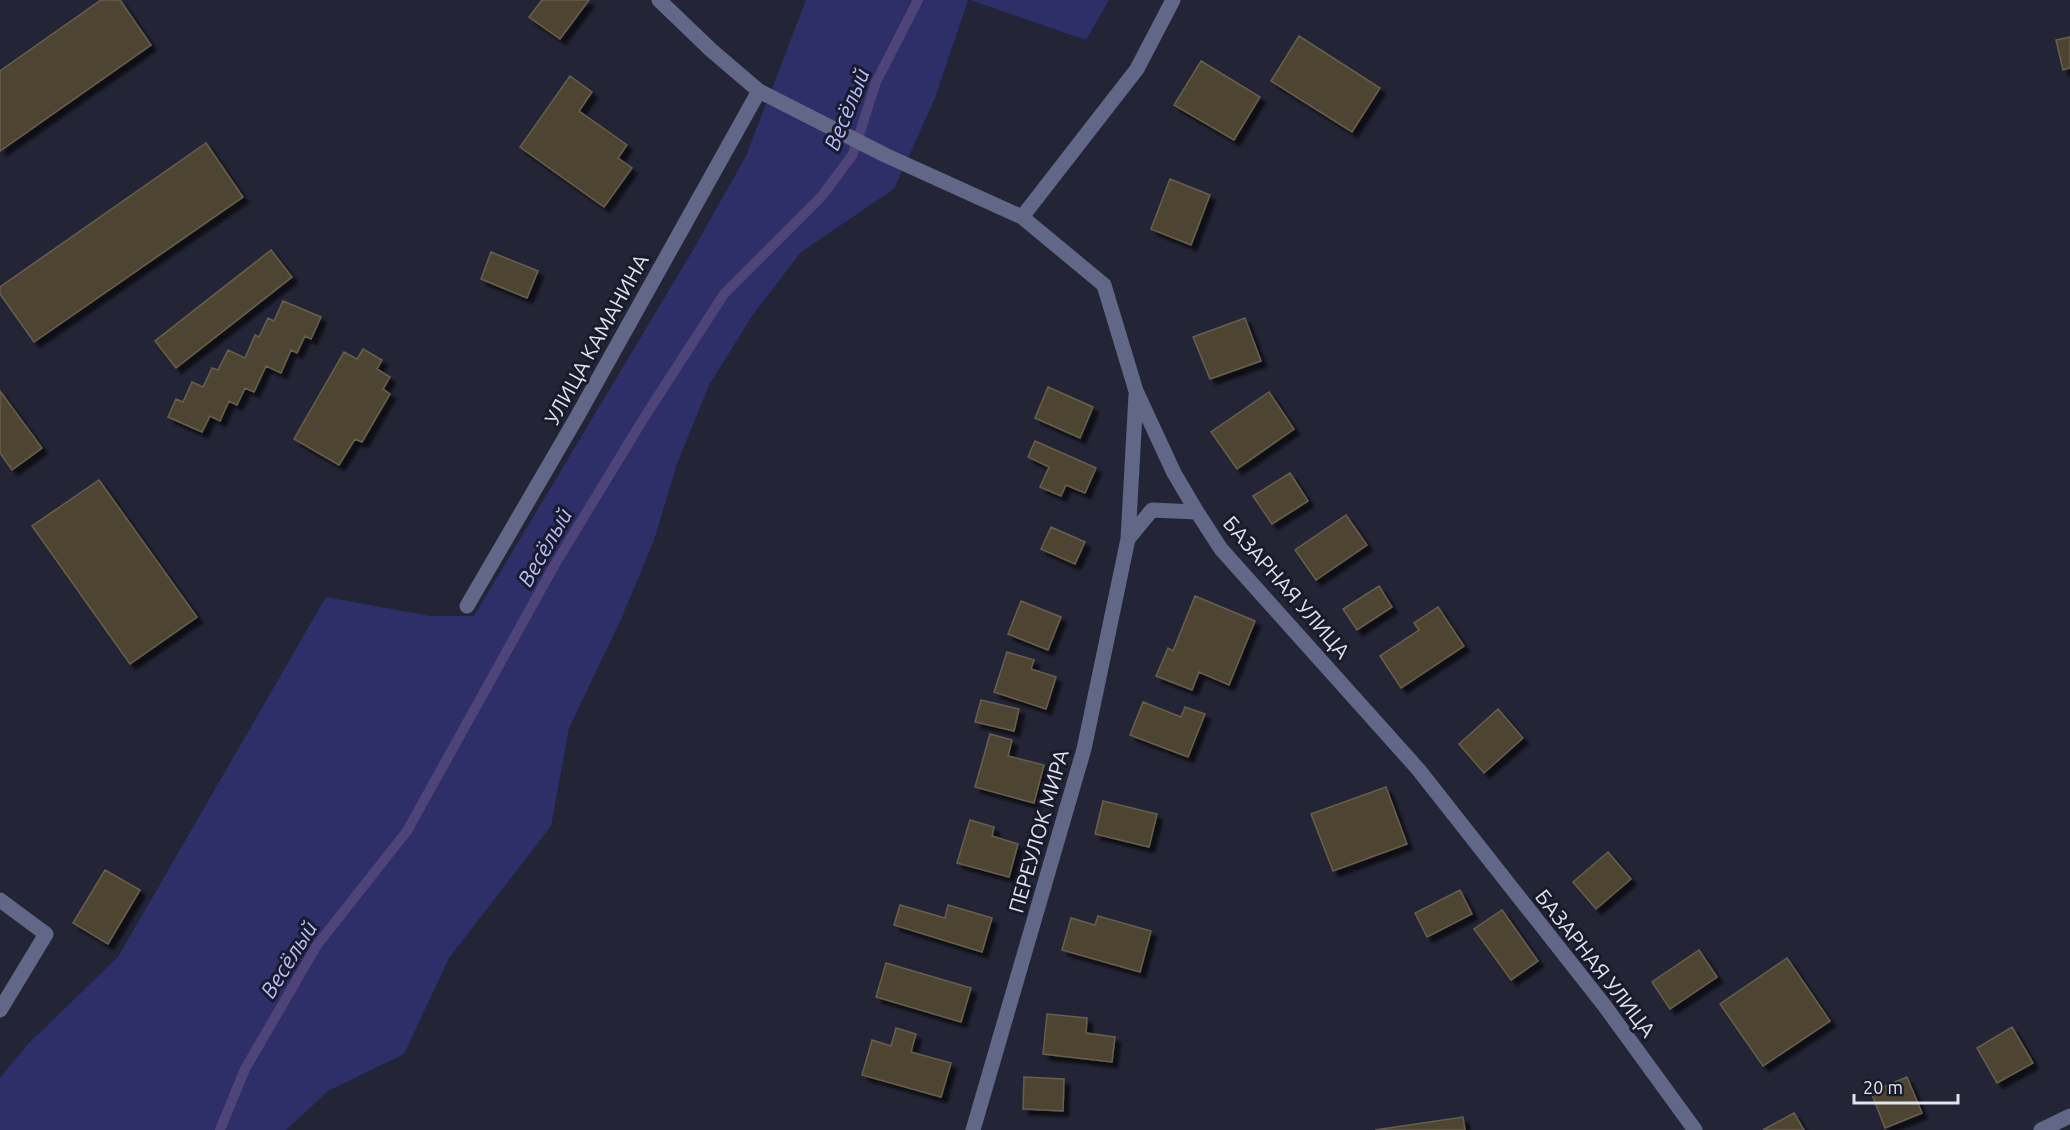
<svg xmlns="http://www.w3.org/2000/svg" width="2070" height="1130" font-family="Ubuntu,sans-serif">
  <defs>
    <filter id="shadow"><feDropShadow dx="5.5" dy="5.5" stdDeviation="1.5" flood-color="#0009"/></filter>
  </defs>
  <rect width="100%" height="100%" fill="#232536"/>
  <!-- green -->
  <path fill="#2e2e69" d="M806,0H968L935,98L894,189L801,252L752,316L709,385L677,464L654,540L622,617L569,728L551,826L449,958L404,1054L328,1091L286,1130H0V1078L27,1045L118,957L326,597L430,616H474L693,250L746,156Z
    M970,0H1109L1086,40Z"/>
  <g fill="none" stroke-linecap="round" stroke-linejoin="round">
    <!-- stream -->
    <path stroke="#4f4479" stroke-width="10" d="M220,1130L245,1069L317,945L407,831L554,566L642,421L724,294L822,196L853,154L876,82L918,0"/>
  </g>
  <!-- building -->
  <path fill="#4d4532" stroke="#675f4b" stroke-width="1.5" filter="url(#shadow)" d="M101,0H120L151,45L0,151V71Z
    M542,0H589L560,39L529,17Z
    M1299,36L1380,88L1352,132L1271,81Z
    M2070,37V68L2063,70L2056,40Z
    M1201,61L1260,97L1234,140L1174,105Z
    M570,76L592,92L579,111L627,145L618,158L632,168L604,207L520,147Z
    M206,143L243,197L34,342L0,294V287Z
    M1170,179L1210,195L1191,245L1151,229Z
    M271,250L292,277L176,368L155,341Z
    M491,252L538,271L527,298L481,279Z
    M283,301L321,317L311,339L305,336L297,353L291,350L281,373L266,366L254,392L245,388L237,405L229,401L220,421L210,416L202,432L168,417L176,399L183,402L192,382L203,387L212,368L218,370L228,350L245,358L255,335L259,337L268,318L274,321Z
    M1245,318L1261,361L1210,379L1193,337Z
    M363,349L382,360L377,369L390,377L383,389L390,394L362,442L355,439L339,465L294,439L344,352L357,359Z
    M1048,387L1093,407L1080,438L1035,418Z
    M0,391L42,448L12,470L0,453Z
    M1269,392L1294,429L1237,469L1211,432Z
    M1035,441L1096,468L1085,493L1066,485L1061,496L1040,487L1049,467L1028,457Z
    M1290,473L1308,501L1272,524L1253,496Z
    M99,480L197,617L130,664L32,526Z
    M1346,515L1367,545L1316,580L1295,550Z
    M1051,527L1085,542L1075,564L1041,549Z
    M1379,586L1392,607L1357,630L1343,609Z
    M1195,596L1255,621L1229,685L1199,672L1192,690L1156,676L1168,648L1173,651Z
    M1021,601L1061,617L1048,650L1008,634Z
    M1438,607L1464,646L1401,688L1380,656L1419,630L1414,623Z
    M1007,652L1034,660L1031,669L1056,677L1046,709L994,692Z
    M981,700L1019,709L1014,731L975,722Z
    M1143,702L1181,717L1185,707L1205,714L1188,757L1130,735Z
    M1498,709L1523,738L1484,773L1459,744Z
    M990,734L1012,740L1008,756L1044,765L1034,803L975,787Z
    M1386,787L1407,844L1333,871L1311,814Z
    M1103,801L1157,814L1149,847L1095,834Z
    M970,820L994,827L992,836L1018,844L1009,877L957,863Z
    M1608,852L1631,879L1596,909L1573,882Z
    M105,870L140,890L108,944L73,923Z
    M1460,890L1472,914L1427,937L1415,913Z
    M900,905L945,918L948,905L992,918L982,952L894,925Z
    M1502,910L1538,961L1511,980L1474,929Z
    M1098,916L1151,931L1140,972L1062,950L1071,918L1095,925Z
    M1699,950L1717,977L1670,1009L1652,982Z
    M1787,958L1830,1021L1763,1066L1720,1004Z
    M886,963L971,988L961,1022L876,997Z
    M1047,1014L1087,1018L1086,1033L1115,1037L1112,1062L1043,1054Z
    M2012,1027L2033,1063L1997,1083L1977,1048Z
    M896,1028L916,1034L911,1052L951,1063L941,1097L862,1075L872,1040L891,1046Z
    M1024,1077L1064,1079L1063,1111L1023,1109Z
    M1907,1077L1922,1113L1885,1128L1871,1092Z
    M1794,1113L1804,1130H1763Z
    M1463,1117L1465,1130H1375Z"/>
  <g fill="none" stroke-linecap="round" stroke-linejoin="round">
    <!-- minor -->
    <path stroke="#626687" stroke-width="15" d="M659,0L711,50L759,91L885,155L1022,217L1104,285L1136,391L1174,473L1197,512L1221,549L1418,769L1604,1005L1695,1130
      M1022,217L1137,69L1173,0
      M1128,539L1152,510L1197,512
      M467,606L577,417L759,91
      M0,900L46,934L0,1010
      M973,1130L1084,749L1128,539L1136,395
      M2041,1130L2070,1116"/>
  </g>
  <g text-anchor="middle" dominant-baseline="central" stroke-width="6" stroke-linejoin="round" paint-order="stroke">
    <!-- street labels -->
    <g font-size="21" fill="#e1e3ef" stroke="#191b2c">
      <text transform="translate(596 339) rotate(-61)">УЛИЦА КАМАНИНА</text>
      <text transform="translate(1287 587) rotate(49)">БАЗАРНАЯ УЛИЦА</text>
      <text transform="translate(1038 831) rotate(-74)">ПЕРЕУЛОК МИРА</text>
      <text transform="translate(1596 963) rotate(52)">БАЗАРНАЯ УЛИЦА</text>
    </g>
    <!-- water labels -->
    <g font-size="22" font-style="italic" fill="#b6bdfb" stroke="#191b2c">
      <text transform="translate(846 109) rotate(-68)">Весёлый</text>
      <text transform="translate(544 547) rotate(-60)">Весёлый</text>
      <text transform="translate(288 959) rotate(-58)">Весёлый</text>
    </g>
  </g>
  <!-- scale -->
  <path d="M1854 1094v9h104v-9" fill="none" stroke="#e1e3ef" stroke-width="3"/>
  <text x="1863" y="1094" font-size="18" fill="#e1e3ef" stroke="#191b2c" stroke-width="4.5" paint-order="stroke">20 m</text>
</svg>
